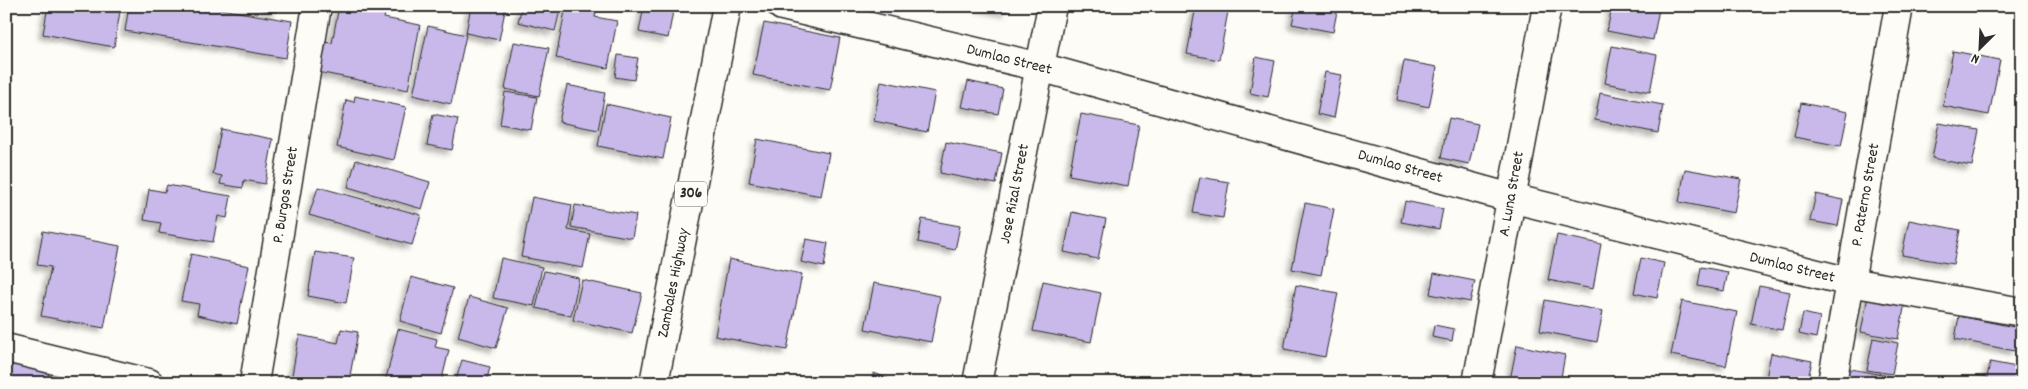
<svg xmlns="http://www.w3.org/2000/svg" width="2028" height="389" font-family="Dekko,sans-serif">
  <defs>
    <filter id="shadow"><feDropShadow dx="-4.5" dy="4.5" stdDeviation="2.5" flood-color="#0004"/></filter>
  </defs>
  <rect width="100%" height="100%" fill="#fdfcf7"/>
  <filter id="ink" filterUnits="userSpaceOnUse"><feTurbulence type="fractalNoise" baseFrequency=".02" numOctaves="2"/><feDisplacementMap in="SourceGraphic" scale="10" xChannelSelector="R" yChannelSelector="G"/><feConvolveMatrix kernelMatrix="1 2 1 2 8 2 1 2 1" color-interpolation-filters="sRGB"/></filter>
  <g filter="url(#ink)">
    <!-- building -->
    <path fill="#c9b9ea" stroke="#2b2b2b" filter="url(#shadow)" d="M48,6L72,9V6H121L114,47L43,34Z
      M129,6H202L292,21L286,58L125,31Z
      M239,6H277L276,12Z
      M339,6H348L385,14L384,18L420,25L408,90L318,72L324,42L332,43Z
      M471,6H506L499,40L466,33Z
      M522,6H561L555,31L518,22Z
      M566,6H597L595,17L617,21L608,68L556,58Z
      M644,6H674L668,38L639,32Z
      M976,6H1008L1007,12Z
      M1196,6H1229L1219,60L1187,54Z
      M1296,6H1338L1333,32L1292,24Z
      M1612,6H1643L1659,9L1653,40L1607,31Z
      M764,23L840,38L830,90L753,75Z
      M428,26L466,35L451,104L413,95Z
      M514,42L549,48L539,96L505,89Z
      M1612,46L1657,55L1650,92L1605,83Z
      M1953,51L2000,60L1989,115L1943,106Z
      M618,55L638,58L634,80L615,77Z
      M1256,57L1275,61L1268,97L1250,93Z
      M1404,61L1437,67L1429,107L1397,100Z
      M1325,72L1342,75L1334,118L1317,114Z
      M881,81L935,92L927,132L874,121Z
      M968,81L1003,89L998,114L962,107Z
      M567,85L605,93L598,130L559,122Z
      M505,92L537,97L531,130L500,124Z
      M1600,93L1663,105L1658,133L1595,120Z
      M355,96L406,107L394,160L337,147L346,100L354,102Z
      M1801,103L1848,112L1841,146L1794,137Z
      M606,104L671,118L663,159L598,146Z
      M433,114L458,119L452,150L427,145Z
      M1081,114L1139,125L1128,186L1069,175Z
      M1449,118L1478,124L1469,164L1441,158Z
      M1939,123L1979,130L1972,166L1932,158Z
      M221,129L273,139L265,184L244,180L243,188L220,184L222,176L213,174Z
      M757,139L829,153L821,196L749,182Z
      M946,142L1002,153L996,184L940,173Z
      M356,160L430,182L422,209L348,187Z
      M1685,169L1741,179L1734,213L1679,202Z
      M1200,177L1229,182L1223,218L1193,213Z
      M167,185L231,196L227,218L218,216L213,242L159,233L161,223L144,220L149,189L165,192Z
      M318,187L421,215L412,245L309,215Z
      M1816,194L1843,200L1838,226L1810,221Z
      M532,197L572,205L568,230L590,234L583,268L521,257Z
      M1405,201L1443,209L1439,229L1401,222Z
      M1305,203L1334,209L1321,275L1292,269Z
      M575,205L636,215L632,238L571,227Z
      M1072,212L1106,219L1098,259L1064,252Z
      M922,219L960,226L955,250L918,242Z
      M1909,220L1960,230L1953,264L1902,255Z
      M43,231L120,246L104,328L41,316L51,267L37,265Z
      M1557,235L1601,244L1593,289L1548,280Z
      M806,239L828,243L824,267L801,262Z
      M315,252L354,258L346,303L308,296Z
      M191,254L249,266L237,324L197,315L199,304L181,301Z
      M501,258L542,267L534,306L493,298Z
      M1641,258L1664,263L1657,298L1634,293Z
      M729,259L802,274L787,350L715,336Z
      M1701,267L1728,272L1724,291L1698,286Z
      M544,271L579,278L571,316L536,308Z
      M1434,273L1475,281L1470,302L1430,294Z
      M411,277L453,288L441,333L400,321Z
      M582,280L642,293L632,333L573,320Z
      M1043,281L1101,293L1091,342L1033,331Z
      M874,283L940,296L931,342L865,329Z
      M1296,285L1338,293L1325,357L1284,349Z
      M1759,286L1790,292L1782,330L1751,324Z
      M1869,291L1906,298L1898,339L1861,332Z
      M469,297L508,308L496,348L458,337Z
      M1545,300L1603,311L1597,342L1540,331Z
      M1682,301L1737,312L1726,366L1671,355Z
      M1803,313L1820,317L1816,338L1799,334Z
      M1959,316L2019,328L2015,351L1955,339Z
      M1434,325L1454,329L1452,341L1432,337Z
      M341,329L358,332L349,381L333,378L332,383H302L291,381L299,335L338,343Z
      M398,329L437,339L435,347L449,350L441,383H385Z
      M1873,338L1898,343L1892,374L1867,370Z
      M1517,345L1565,355L1560,383H1524L1510,380Z
      M1771,353L1812,361L1807,383H1765Z
      M462,360L490,367L486,383H449L450,379L456,380Z
      M6,362L49,371L47,383H6Z
      M1990,362L2022,368V383H1986Z
      M1846,368L1898,378L1897,383H1843Z
      M874,373L899,383H870Z"/>
    <g fill="none" stroke-linecap="round" stroke-linejoin="round">
      <!-- minor casing -->
      <g stroke="#2b2b2b" stroke-width="31">
        <path id="minor" d="M782,6L1040,67L1511,198L1850,282L2022,312
          M6,348L149,383
          M254,383L317,6
          M1477,383L1547,6
          M1832,383L1899,6"/>
      </g>
      <!-- tertiary casing -->
      <g stroke="#2b2b2b" stroke-width="31">
        <path id="tertiary" d="M977,383L1052,6"/>
      </g>
      <!-- primary casing -->
      <g stroke="#2b2b2b" stroke-width="31">
        <path id="primary" d="M654,383L727,6"/>
      </g>
      <!-- minor -->
      <use href="#minor" stroke="#fdfcf7" stroke-width="28"/>
      <!-- tertiary -->
      <use href="#tertiary" stroke="#fdfcf7" stroke-width="28"/>
      <!-- primary -->
      <use href="#primary" stroke="#fdfcf7" stroke-width="28"/>
    </g>
  </g>
  <g text-anchor="middle" dominant-baseline="central" stroke-width="4" stroke-linejoin="round" paint-order="stroke">
    <!-- shield labels -->
    <rect fill="#fdfcf7" stroke="#6a6a68" stroke-width="1" x="675" y="181.5" width="32" height="25" rx="4"/>
    <g font-size="15" font-weight="bold" fill="#2b2b2b">
      <text x="691" y="194">306</text>
    </g>
    <!-- street labels -->
    <g font-size="16" fill="#2b2b2b" stroke="#fdfcf7">
      <text transform="translate(1009 60) rotate(14)">Dumlao Street</text>
      <text transform="translate(1400 167) rotate(16)">Dumlao Street</text>
      <text transform="translate(1015 194) rotate(-79)">Jose Rizal Street</text>
      <text transform="translate(1512 194) rotate(-80)">A. Luna Street</text>
      <text transform="translate(286 195) rotate(-81)">P. Burgos Street</text>
      <text transform="translate(1866 195) rotate(-80)">P. Paterno Street</text>
      <text transform="translate(1792 268) rotate(14)">Dumlao Street</text>
      <text transform="translate(674 283) rotate(-79)">Zambales Highway</text>
    </g>
  </g>
  <!-- margin -->
  <rect width="2028" height="389" fill="none" stroke="#fdfcf7" stroke-width="25"/>
  <rect x="12" y="12" width="2003" height="364" fill="none" stroke="#2b2b2b" stroke-width="2" filter="url(#ink)"/>
  <!-- north arrow -->
  <g transform="translate(1980 48) rotate(204)" stroke="#fdfcf7" stroke-width="4" paint-order="stroke">
  <path d="M0-4L9 19L0 12L-9 19Z" fill="#2b2b2b"/>
  <text y="-8" font-size="14" font-weight="bold" text-anchor="middle" fill="#2b2b2b">N</text>
  </g>
</svg>
